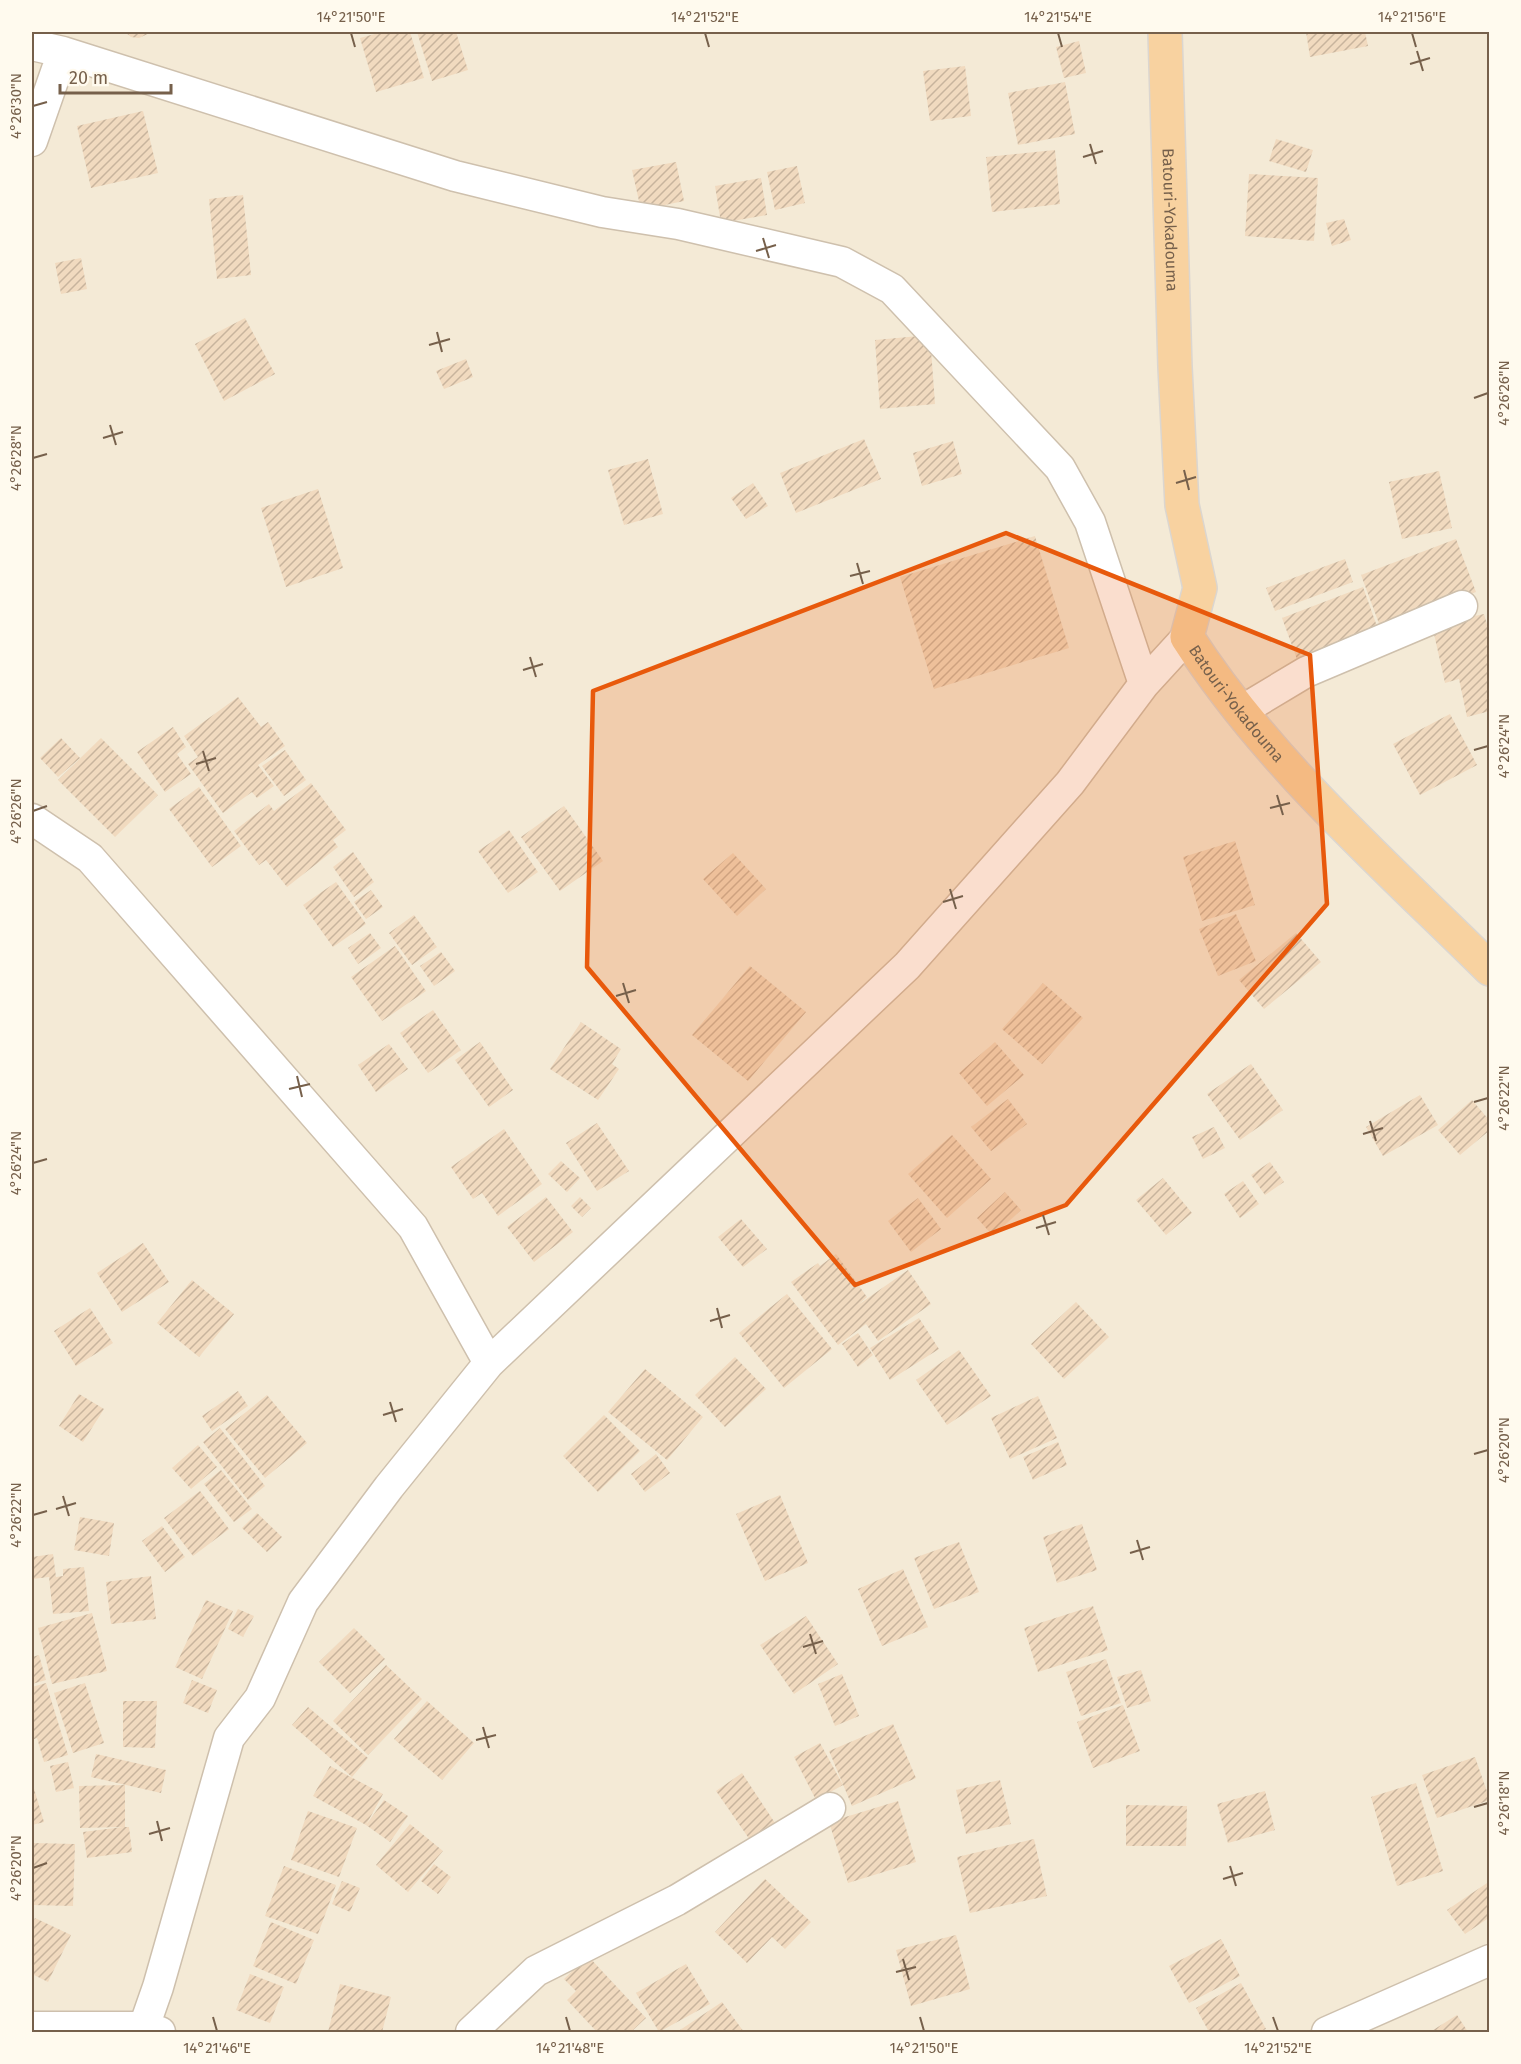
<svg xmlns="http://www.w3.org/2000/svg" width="1521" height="2064" font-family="'Fira Sans',sans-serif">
  <defs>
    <pattern id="building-hatch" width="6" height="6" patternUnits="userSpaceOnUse" patternTransform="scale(1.5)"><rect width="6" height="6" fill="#f1dabf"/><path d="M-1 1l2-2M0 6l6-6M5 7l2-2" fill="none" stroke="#c8b49d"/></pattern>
  </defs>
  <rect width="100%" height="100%" fill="#fcf7e7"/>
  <!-- residential -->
  <path fill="#f4ead6" d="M32,32H1489V2032H32Z"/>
  <!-- building -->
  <path fill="url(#building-hatch)" d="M125,32H152L139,38L131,37Z
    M382,32H410L424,78L376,92L360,38Z
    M417,32H456L468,70L432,81Z
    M1306,32H1365L1368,46L1310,57Z
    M1079,41L1086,73L1064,78L1056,47Z
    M965,66L971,116L930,121L923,71Z
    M1065,82L1075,134L1018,145L1008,93Z
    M143,111L158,173L91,188L77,126Z
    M1276,139L1313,150L1306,172L1269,161Z
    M1055,150L1060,204L992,212L986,157Z
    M676,162L684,201L641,210L632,170Z
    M797,166L805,203L775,210L767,172Z
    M1249,174L1318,178L1314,241L1245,236Z
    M761,178L767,215L721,223L715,186Z
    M243,195L251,275L217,279L209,199Z
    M1344,219L1351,240L1332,246L1326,223Z
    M81,258L87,289L61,294L55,263Z
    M245,318L275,374L224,401L195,344Z
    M930,335L935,404L880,409L875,340Z
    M466,359L473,377L444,389L436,371Z
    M864,439L881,479L796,513L780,473Z
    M953,441L962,474L922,486L913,453Z
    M648,459L663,514L624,525L608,470Z
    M1439,471L1452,528L1402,539L1389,482Z
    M753,483L768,506L746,519L731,498Z
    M318,489L343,568L286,587L261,508Z
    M1035,536L1069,648L934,689L900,577Z
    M1456,539L1476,592L1381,629L1361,575Z
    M1345,559L1353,582L1275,611L1266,588Z
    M1363,587L1379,632L1298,662L1282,618Z
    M1484,614L1490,635V711L1467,717L1459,679L1445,683L1432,625Z
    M238,697L261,727L268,722L285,746L258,765L274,786L257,798L252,792L223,813L188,764L198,757L184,736Z
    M1450,714L1477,765L1420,795L1393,744Z
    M173,727L186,747L177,754L191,774L165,792L137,752Z
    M61,738L80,758L58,777L40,758Z
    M101,738L158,795L115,837L58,780Z
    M285,750L306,780L284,796L262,766Z
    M311,783L346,830L333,840L338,847L287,887L266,860L259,865L234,831L269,804L274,811Z
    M199,787L241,846L212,867L169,809Z
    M564,806L603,861L560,891L521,837Z
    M509,830L538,872L508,893L478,851Z
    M1235,841L1255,905L1202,921L1183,857Z
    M353,852L374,882L354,897L333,867Z
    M733,853L766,889L737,916L703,879Z
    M336,882L366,924L333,947L303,905Z
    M371,890L383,907L366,919L354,902Z
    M1236,914L1256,961L1218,976L1199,929Z
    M414,915L437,947L412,965L389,933Z
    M370,933L381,948L358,964L348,948Z
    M1296,933L1321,962L1264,1009L1239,980Z
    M395,946L426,991L382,1021L351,977Z
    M441,952L455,971L434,986L420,966Z
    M750,966L806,1012L748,1081L692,1035Z
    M1043,983L1083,1018L1042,1064L1002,1029Z
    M433,1010L461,1050L428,1073L400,1033Z
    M581,1022L621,1049L612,1064L619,1069L598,1100L550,1069Z
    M480,1042L513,1090L489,1107L455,1060Z
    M995,1042L1024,1075L987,1106L959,1073Z
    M389,1044L408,1069L376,1092L358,1065Z
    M1251,1064L1283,1110L1240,1140L1207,1094Z
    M1420,1095L1438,1125L1383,1156L1366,1127Z
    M1008,1099L1027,1124L991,1151L971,1127Z
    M1472,1100L1490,1121V1130L1460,1155L1438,1130Z
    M597,1123L629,1171L597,1191L566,1143Z
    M1214,1127L1225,1148L1203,1159L1192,1137Z
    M504,1129L542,1184L498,1216L482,1193L473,1199L451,1167Z
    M952,1135L991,1179L947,1218L908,1174Z
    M561,1161L580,1178L567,1192L548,1174Z
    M1270,1162L1284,1182L1265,1195L1251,1175Z
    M1163,1178L1192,1213L1166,1235L1136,1200Z
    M1243,1181L1259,1204L1240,1218L1224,1194Z
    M1005,1192L1021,1210L993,1236L977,1218Z
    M546,1197L573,1232L534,1262L507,1227Z
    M580,1197L591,1208L582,1217L571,1206Z
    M918,1198L941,1229L911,1252L888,1221Z
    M741,1219L767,1249L743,1267L718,1237Z
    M143,1243L169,1282L122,1312L97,1273Z
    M836,1254L867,1297L858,1305L908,1270L931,1304L878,1341L866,1324L838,1345L791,1282L818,1263L820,1266Z
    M192,1280L234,1314L199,1357L157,1323Z
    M787,1294L832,1349L784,1388L739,1333Z
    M1076,1302L1109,1337L1064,1379L1031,1344Z
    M90,1308L113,1343L76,1366L54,1331Z
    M919,1318L939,1349L890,1380L870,1348Z
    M858,1333L873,1355L858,1367L842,1344Z
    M959,1350L991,1396L947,1425L916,1380Z
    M735,1357L766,1389L725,1427L695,1395Z
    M645,1369L703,1417L667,1460L608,1412Z
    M238,1391L248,1406L212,1431L202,1416Z
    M79,1394L104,1409L83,1442L59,1426Z
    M267,1395L307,1443L265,1478L225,1429Z
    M1038,1396L1057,1438L1010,1459L991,1418Z
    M604,1415L640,1451L598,1492L563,1456Z
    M220,1428L265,1486L248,1500L203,1442Z
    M1058,1442L1067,1465L1033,1480L1023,1457Z
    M198,1445L217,1467L191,1489L172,1468Z
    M656,1454L670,1473L645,1492L631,1474Z
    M221,1470L252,1509L234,1522L204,1484Z
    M200,1491L229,1529L193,1556L164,1518Z
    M780,1495L808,1563L765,1581L736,1514Z
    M257,1513L282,1537L267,1552L242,1528Z
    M80,1517L114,1523L109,1556L74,1550Z
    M1082,1524L1097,1570L1057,1583L1043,1537Z
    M162,1526L185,1557L165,1572L142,1541Z
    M959,1542L979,1592L934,1609L914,1558Z
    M53,1554L56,1577L63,1576V1569L84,1567L89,1611L53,1614L49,1577L32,1579V1557Z
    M903,1569L928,1627L882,1646L858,1589Z
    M151,1576L156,1619L111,1624L106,1582Z
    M206,1600L233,1611L202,1679L175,1667Z
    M1093,1606L1108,1650L1038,1672L1024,1628Z
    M238,1609L254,1616L243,1637L228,1629Z
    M92,1613L107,1671L52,1684L38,1628Z
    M806,1616L838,1664L794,1694L760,1645Z
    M354,1628L385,1659L350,1693L319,1662Z
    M39,1655L46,1680L32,1684V1657Z
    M1106,1659L1121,1703L1081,1716L1066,1672Z
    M386,1665L422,1699L368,1755L333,1721Z
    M1141,1670L1151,1701L1127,1708L1117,1677Z
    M842,1674L859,1716L835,1726L818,1684Z
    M192,1680L217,1690L208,1713L183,1703Z
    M46,1683L68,1755L44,1762L37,1738L32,1740V1687Z
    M85,1683L104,1743L73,1753L54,1693Z
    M123,1701H157L155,1748L123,1747Z
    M427,1701L474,1743L442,1780L394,1739Z
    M1123,1705L1140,1751L1093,1768L1077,1722Z
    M308,1707L368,1758L352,1777L292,1725Z
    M893,1724L916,1778L852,1806L829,1751Z
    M820,1743L843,1785L816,1800L794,1757Z
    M96,1754L166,1770L161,1793L91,1777Z
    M1475,1757L1490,1800L1437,1818L1422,1775Z
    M68,1762L74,1788L56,1792L50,1766Z
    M330,1766L383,1794L366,1825L384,1800L408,1816L390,1842L366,1825L313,1796Z
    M742,1773L775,1823L750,1840L716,1791Z
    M1000,1780L1011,1824L966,1834L956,1790Z
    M32,1782L44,1822L32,1825Z
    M1416,1783L1443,1871L1397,1886L1371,1797Z
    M125,1785V1827H129L132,1852L87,1858L83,1832L123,1827L80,1828L79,1786Z
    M1265,1791L1275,1830L1228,1843L1217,1804Z
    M898,1801L916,1862L848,1883L829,1822Z
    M1126,1805L1187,1806L1186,1846H1126Z
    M308,1811L357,1828L339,1877L291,1860Z
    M410,1824L443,1851L408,1892L376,1865Z
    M1034,1839L1047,1896L970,1913L957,1857Z
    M32,1843L75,1844L73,1906L32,1905Z
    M434,1864L451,1877L438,1894L421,1881Z
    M284,1866L336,1885L318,1934L265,1916Z
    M765,1879L811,1922L785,1949L772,1937L747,1963L715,1932Z
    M342,1881L360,1888L350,1912L332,1904Z
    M1490,1881V1917L1465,1934L1447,1910Z
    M35,1918L71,1935L48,1982L32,1974V1925Z
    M271,1922L314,1940L296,1984L253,1966Z
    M956,1935L970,1989L911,2006L896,1950Z
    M1221,1939L1240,1976L1189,2003L1169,1966Z
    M588,1956L646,2018L631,2032H597L567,2000L576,1991L564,1979Z
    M686,1964L710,2004L659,2032L636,1993Z
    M250,1974L284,1987L270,2023L236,2010Z
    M1241,1983L1266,2029L1259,2032H1209L1196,2008Z
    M340,1984L391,1997L382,2032H328Z
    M722,2002L744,2032H677Z
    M1457,2015L1468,2032H1430Z"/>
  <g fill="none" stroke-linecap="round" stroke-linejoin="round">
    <!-- minor casing -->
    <g stroke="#cec0ad" stroke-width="33">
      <path id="minor" d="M32,45L63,52L455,176L602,212L678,224L842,262L892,289L1060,468L1090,522L1144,684
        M32,141L63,52
        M1241,711L1306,672L1462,606
        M32,819L90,858L413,1227L489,1363
        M32,2027H144L143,2032
        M160,2032L144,2027L158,1987L229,1738L260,1698L303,1602L389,1487L489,1363L907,966L1070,783L1144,684L1187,637
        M471,2032L536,1971L677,1900L830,1808
        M1327,2032L1490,1960"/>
    </g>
    <!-- trunk casing -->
    <g stroke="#dbd6d0" stroke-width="36">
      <g id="trunk">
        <path id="s1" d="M1165,32L1175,367L1182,505L1200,588L1187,637C1268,763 1384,864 1490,969"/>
      </g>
    </g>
    <!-- minor -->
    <use href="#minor" stroke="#fff" stroke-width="30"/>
    <!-- trunk -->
    <use href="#trunk" stroke="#f8d2a0" stroke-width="33"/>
  </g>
  <!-- marked area -->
  <path fill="#e8590c" fill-opacity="0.2" stroke="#e8590c" stroke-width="4.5" stroke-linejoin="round" d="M1006,533L1310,655L1327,904L1066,1205L855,1285L587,967L593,691Z"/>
  <!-- ticks -->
  <path fill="none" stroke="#76604b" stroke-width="2" d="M351,33L355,47M705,33L709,47M1058,33L1062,47M1412,33L1416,47M1417,51L1423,71M1410,64L1430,58M33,106L47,102M1090,144L1096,164M1083,157L1103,151M763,238L769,258M756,251L776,245M437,332L442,352M429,345L450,339M1474,398L1488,393M110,425L116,445M103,438L123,432M33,458L47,454M1184,470L1189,490M1176,483L1196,477M857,563L863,584M850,576L870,571M530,657L536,677M523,670L543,664M1474,750L1488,746M203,751L209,771M196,764L216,758M1277,795L1283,815M1270,808L1290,803M33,811L47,806M950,889L956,909M943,902L963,896M623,983L629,1003M616,996L636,990M297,1076L302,1097M289,1089L310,1084M1474,1102L1488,1098M1370,1121L1376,1141M1363,1134L1383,1128M33,1163L47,1159M1043,1215L1049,1235M1036,1228L1056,1222M717,1308L722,1328M710,1321L730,1315M390,1402L396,1422M383,1415L403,1409M1474,1454L1488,1450M63,1496L69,1516M56,1509L76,1503M33,1515L47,1511M1137,1540L1143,1560M1130,1553L1150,1547M810,1634L816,1654M803,1647L823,1641M483,1727L489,1748M476,1740L496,1735M1474,1807L1488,1803M157,1821L162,1841M149,1834L170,1828M1230,1866L1236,1886M33,1868L47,1863M1223,1879L1243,1873M903,1959L909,1980M896,1972L916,1967M213,2017L217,2031M566,2017L570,2031M920,2017L924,2031M1273,2017L1278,2031"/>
  <g text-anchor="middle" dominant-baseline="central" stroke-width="4.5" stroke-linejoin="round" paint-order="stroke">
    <!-- street labels -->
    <g font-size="16" fill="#76604b" stroke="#fffaee">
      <text stroke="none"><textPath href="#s1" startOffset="188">Batouri-Yokadouma</textPath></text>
      <text stroke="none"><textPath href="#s1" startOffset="692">Batouri-Yokadouma</textPath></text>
    </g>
  </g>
  <!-- border -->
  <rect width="1521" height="2064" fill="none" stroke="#fffaee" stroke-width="66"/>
  <!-- scale -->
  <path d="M60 84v9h111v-9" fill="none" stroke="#76604b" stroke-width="3"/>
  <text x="69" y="84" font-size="18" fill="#76604b" stroke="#fffaee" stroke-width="4.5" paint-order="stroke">20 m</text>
  <rect x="33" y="33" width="1455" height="1998" fill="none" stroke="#76604b" stroke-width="2"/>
  <g font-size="15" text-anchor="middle" fill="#76604b">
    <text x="351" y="22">14°21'50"E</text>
    <text x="705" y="22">14°21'52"E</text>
    <text x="1058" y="22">14°21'54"E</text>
    <text x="1412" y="22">14°21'56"E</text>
    <text transform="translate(16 106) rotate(-90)" y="5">4°26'30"N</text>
    <text transform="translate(1504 393) rotate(-90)" y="5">4°26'26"N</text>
    <text transform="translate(16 458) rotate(-90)" y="5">4°26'28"N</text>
    <text transform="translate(1504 746) rotate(-90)" y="5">4°26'24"N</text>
    <text transform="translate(16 811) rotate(-90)" y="5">4°26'26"N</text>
    <text transform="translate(1504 1098) rotate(-90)" y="5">4°26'22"N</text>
    <text transform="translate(16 1163) rotate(-90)" y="5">4°26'24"N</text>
    <text transform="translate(1504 1450) rotate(-90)" y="5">4°26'20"N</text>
    <text transform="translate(16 1515) rotate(-90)" y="5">4°26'22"N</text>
    <text transform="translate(1504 1803) rotate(-90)" y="5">4°26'18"N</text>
    <text transform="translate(16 1868) rotate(-90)" y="5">4°26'20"N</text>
    <text x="217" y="2053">14°21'46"E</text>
    <text x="570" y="2053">14°21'48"E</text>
    <text x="924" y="2053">14°21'50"E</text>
    <text x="1278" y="2053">14°21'52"E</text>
  </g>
</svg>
